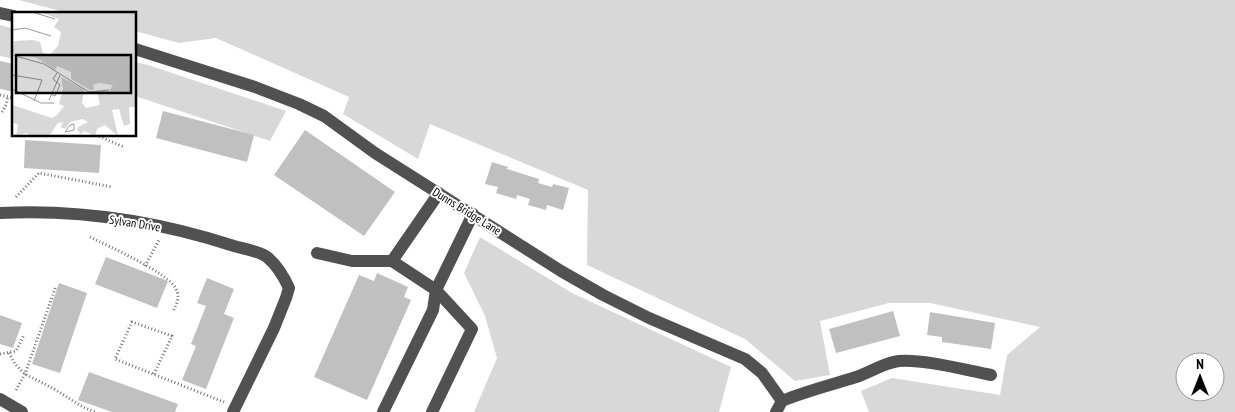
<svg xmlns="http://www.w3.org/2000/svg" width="1235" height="412" font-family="'PT Sans Narrow',sans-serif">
  <rect width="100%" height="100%" fill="#fff"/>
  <!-- green -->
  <path fill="#d8d8d8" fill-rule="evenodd" d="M19,0H1235V412H869L861,391L892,378L1000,395L1007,355L1040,327L930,303H889L820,321L830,375L795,381L745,339L587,265L588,190L430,124L418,159L343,114L349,97L216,38L179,43L135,31V14H71ZM1185,362H1215V392H1185Z
    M0,25L14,29V59L0,56Z
    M135,62L148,65L286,111L270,141L135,96Z
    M480,237L572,293L731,367L719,412H474L497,358L485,316L464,273Z"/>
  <!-- building -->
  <path fill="#c0c0c0" d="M0,61L14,64V92L0,89Z
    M163,111L254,135L247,162L156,138Z
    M305,130L395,192L364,236L274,175Z
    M25,140L101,145L99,173L24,168Z
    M492,162L508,167L507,169L539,179L538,183L552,187L553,184L569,188L563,210L547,205L546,210L528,205L530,199L517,195L516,199L496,193L498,187L485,184Z
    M106,257L168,281L157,308L95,284Z
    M377,273L408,287L404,297L411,300L367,400L314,377L359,275L374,281Z
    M207,278L234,289L224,314L234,318L206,389L182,380L196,346L191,344L206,306L197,303Z
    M59,283L87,293L60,373L32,364Z
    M893,311L900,336L836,353L829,329Z
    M930,312L995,323L991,349L942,342V337L927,335Z
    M0,315L22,323L13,348L0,344Z
    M89,372L178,404L175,412H112L78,400Z"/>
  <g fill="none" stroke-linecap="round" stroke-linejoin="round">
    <!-- path -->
    <path stroke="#737373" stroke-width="3" stroke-dasharray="1 2.5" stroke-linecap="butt" d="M0,95L14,98
      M2,112L6,105L8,97
      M96,135L124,147
      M16,197L39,173L112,187
      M90,237C108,246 169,273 176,289C180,297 177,304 173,311
      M145,266L159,240
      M9,353L15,364L25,374L54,389L83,407L95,412
      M0,354L16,351L24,335
      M154,374L172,336L132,322L115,359L224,402
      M16,390L25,374L56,286"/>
    <!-- minor -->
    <path stroke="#515151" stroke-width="12" d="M0,13L14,16
      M135,49L255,87L299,104L324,116L375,153L561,271L603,295L649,318L745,359L762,373L782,401
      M0,213C79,209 160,222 234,246C244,249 259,251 267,257C277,265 284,277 289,288L286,298L274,328L233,412
      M317,253L352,261H392
      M0,399L22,412
      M383,412L433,310L436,290L473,214
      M432,412L472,329L436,290L392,261L439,193
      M776,412L782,401C806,391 831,385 856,377C871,372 883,363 899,361C924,359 965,370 991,375"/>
  </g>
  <g text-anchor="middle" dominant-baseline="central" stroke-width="4" stroke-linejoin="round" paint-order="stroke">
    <!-- street labels -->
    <g font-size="12" fill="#000" stroke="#fff">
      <text transform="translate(467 211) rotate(32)">Dunns Bridge Lane</text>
      <text transform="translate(135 223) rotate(9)">Sylvan Drive</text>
    </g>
  </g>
  <!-- overview -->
  <g transform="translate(12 12)">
    <rect width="124" height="124" fill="#fff"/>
    <path d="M28,0H124V95H117L118,112L112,114L107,97L100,98L106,124L93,113L85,117L83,124L72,119L69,122L65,118L66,115L76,110L71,107L58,110L53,117L49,115L51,110L46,111L37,124H17L15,121L4,124L6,113L0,110V93L40,106L45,103L52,94L47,92L51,76L49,65L72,77L70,91L74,96L88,93L85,79H97L101,73L87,71L81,73L82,78H78L59,67V60L45,54L43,58L25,46L0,41L2,29L21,28L28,30L31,41L38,43L46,34L49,20L42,15L47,7Z" fill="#d8d8d8"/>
    <path fill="none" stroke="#999" stroke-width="1" d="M20,0L43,7M0,18L13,16L39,24M0,43L32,52L77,80M0,63L30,68L22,89M0,77L29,91H42M77,80L97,78M39,82L43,84L48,73L41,67L45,61M37,88L48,63M62,112V118L53,120L58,113Z"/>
    <path fill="#000" fill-opacity="0.15" stroke="#000" stroke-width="2.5" d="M4,43H119V81H4Z"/>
    <rect width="124" height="124" fill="none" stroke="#000" stroke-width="2.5"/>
  </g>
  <!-- north arrow -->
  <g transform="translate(1200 377)"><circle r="24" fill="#ffffff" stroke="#999999"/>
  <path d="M0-4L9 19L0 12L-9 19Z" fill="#000000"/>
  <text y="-8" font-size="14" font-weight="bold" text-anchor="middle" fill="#000000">N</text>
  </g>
</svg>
